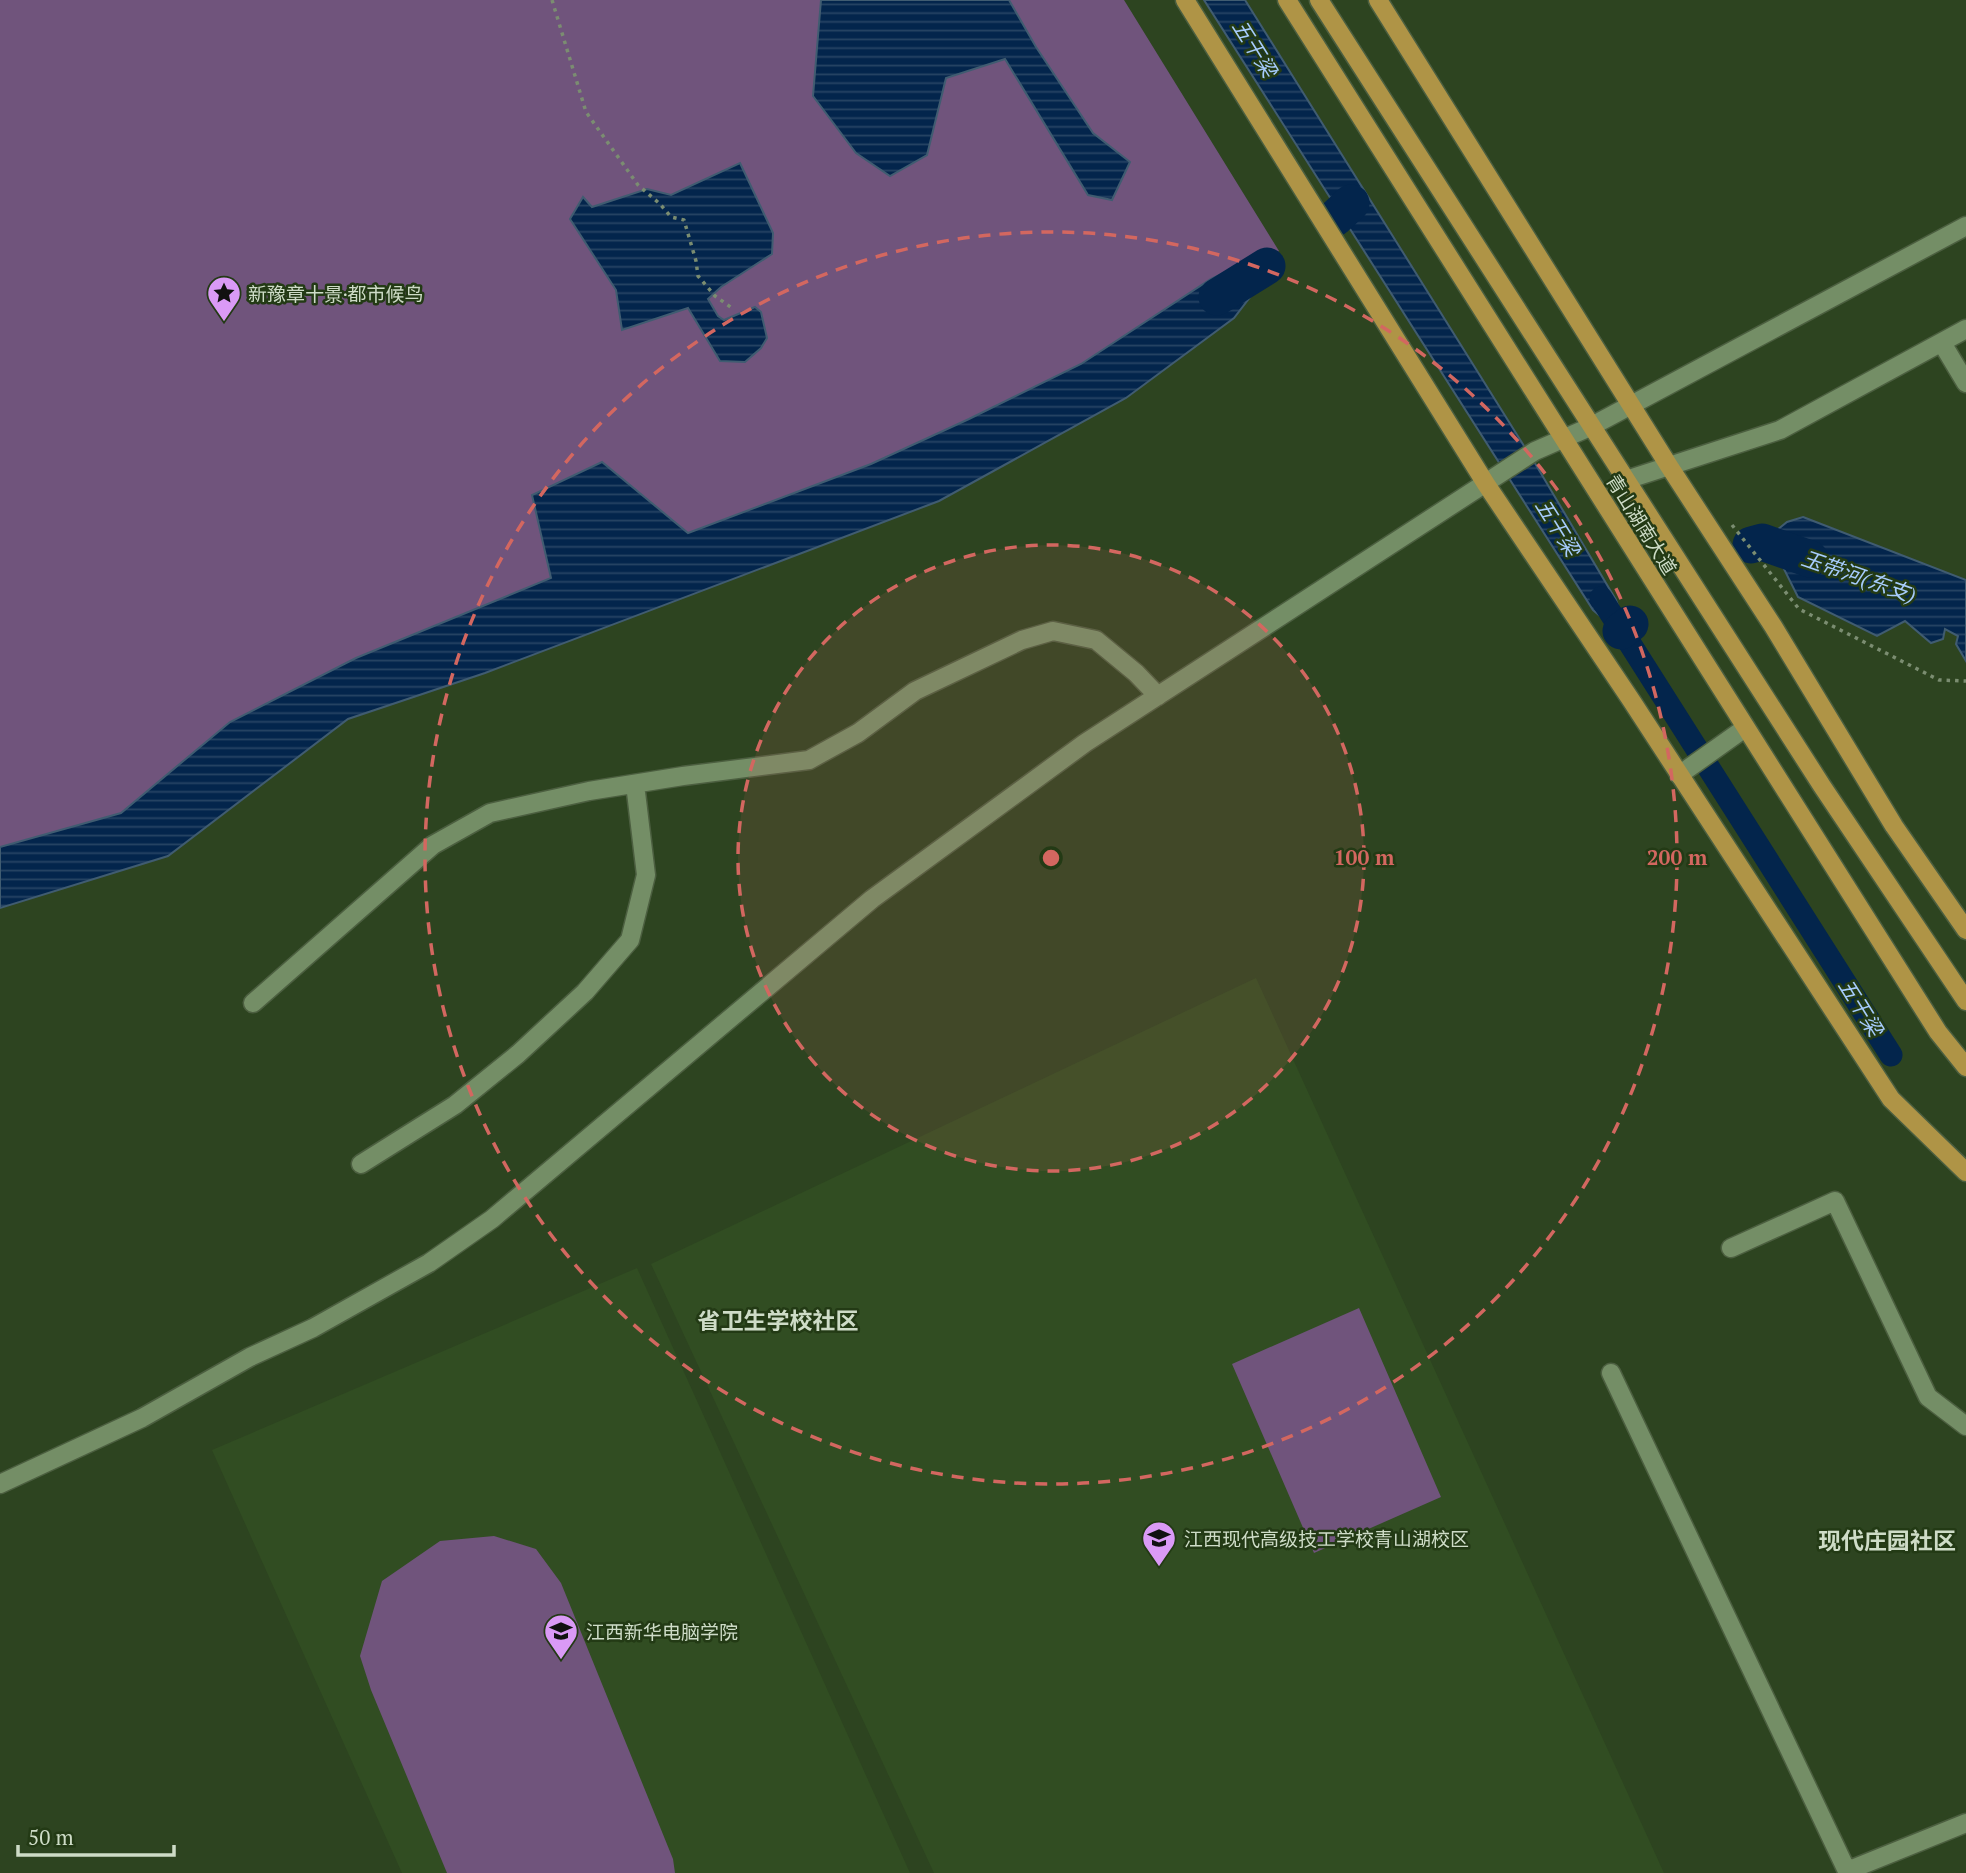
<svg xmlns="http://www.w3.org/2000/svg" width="1966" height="1873" font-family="'PT Serif','Noto Sans SC',serif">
  <defs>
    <pattern id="water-rules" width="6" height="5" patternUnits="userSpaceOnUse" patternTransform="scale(1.75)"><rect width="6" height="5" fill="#03254c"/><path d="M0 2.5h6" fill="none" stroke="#274464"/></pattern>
  </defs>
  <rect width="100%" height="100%" fill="#2d4420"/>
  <!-- built -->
  <path fill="#314d22" d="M1256,978L1664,1873H934L651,1264Z
    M637,1268L910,1873H402L212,1450Z"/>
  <!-- green -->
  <path fill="#70547c" d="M0,0H1124L1279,251L952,472L324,696L0,887Z
    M1359,1308L1441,1497L1314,1553L1232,1364Z
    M494,1536L536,1549L561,1583L673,1859L675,1873H447L371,1690L360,1656L382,1581L440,1541Z"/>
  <!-- water -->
  <path fill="url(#water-rules)" stroke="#405c71" stroke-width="2" d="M821,0H1009L1036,47L1093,133L1130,162L1112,200L1088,195L1005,59L946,78L927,155L890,176L856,153L813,96Z
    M1204,0H1245L1536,465L1616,600L1620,611L1617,625L1601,617L1593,610Z
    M740,163L773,233L772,254L721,287L708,299L718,316L724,320L755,307L761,312L767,338L761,348L745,362L720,361L688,308L622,330L616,290L570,219L583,197L592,207L647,189L671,195Z
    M1241,265L1261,269L1257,288L1234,318L1126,398L939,501L485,673L348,719L168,856L0,908V847L121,813L230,722L356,658L551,578L532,495L602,462L688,533L871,464L969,419L1081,364L1211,279Z
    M1803,517L1966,580V661L1956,644L1958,636L1945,629L1943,639L1931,643L1905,621L1877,636L1798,597L1781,563L1762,542L1787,522Z"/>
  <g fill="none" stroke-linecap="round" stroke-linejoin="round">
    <!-- canal -->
    <path stroke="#03254c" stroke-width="23" d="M1601,598L1891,1055"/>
    <!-- river -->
    <path stroke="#03254c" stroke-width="37" d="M1335,218L1351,203
      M1217,297L1267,266
      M1751,545L1762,542L1810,559
      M1621,631L1630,624"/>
    <!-- minor casing -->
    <g stroke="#4c5f40" stroke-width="21">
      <path id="minor" d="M1942,343L1966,383
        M1626,480L1780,430L1966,329
        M1679,775L1745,728
        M253,1003L433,845L490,813L589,791L683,776L809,760L858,733L915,691L1022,640L1053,631L1096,640L1136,673L1158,696
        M361,1164L455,1105L518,1054L585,992L630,940L646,875L635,784
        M1731,1248L1835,1201L1928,1397L1966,1426
        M1611,1373L1847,1871L1966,1823
        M0,1484L142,1418L250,1357L313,1328L429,1263L492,1219L872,899L1085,743L1535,451L1590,427L1966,226"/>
    </g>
    <!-- major casing -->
    <g stroke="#4c5f40" stroke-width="21">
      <path id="major" d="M1185,0L1486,484L1631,700L1891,1099L1966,1172
        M1287,0L1938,1032L1966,1067
        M1319,0L1822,786L1966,1001
        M1378,0L1669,466L1773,626L1894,826L1966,930"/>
    </g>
    <!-- path -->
    <path stroke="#7b8d71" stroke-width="3.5" stroke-dasharray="3.5 5" stroke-linecap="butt" d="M552,0L586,112L638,185L660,204L671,217L684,220L696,261L698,276L715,296L732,308
      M1732,525L1799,609L1939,680L1966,681"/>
    <!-- minor -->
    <use href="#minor" stroke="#748e66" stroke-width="18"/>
    <!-- major -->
    <use href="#major" stroke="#af9446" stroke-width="18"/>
  </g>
  <!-- distance rings -->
  <circle cx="1051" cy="858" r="313" fill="#d36760" fill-opacity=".12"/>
  <g fill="none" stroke="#d36760" stroke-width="3.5" stroke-dasharray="12 9">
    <circle cx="1051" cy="858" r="313"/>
    <circle cx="1051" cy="858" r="626"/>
  </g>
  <!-- icons -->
  <defs>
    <g id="sight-pin" transform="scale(1.75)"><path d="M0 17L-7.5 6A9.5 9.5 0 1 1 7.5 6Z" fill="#da9af6" stroke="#233a15"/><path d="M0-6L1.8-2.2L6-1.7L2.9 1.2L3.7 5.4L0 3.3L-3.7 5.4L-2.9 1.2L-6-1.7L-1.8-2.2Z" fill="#111"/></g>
    <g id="school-pin" transform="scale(1.75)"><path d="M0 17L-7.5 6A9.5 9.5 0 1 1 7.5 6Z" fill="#da9af6" stroke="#233a15"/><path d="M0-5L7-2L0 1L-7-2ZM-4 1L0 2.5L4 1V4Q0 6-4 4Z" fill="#111"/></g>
  </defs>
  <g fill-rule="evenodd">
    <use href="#sight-pin" x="224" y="293"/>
    <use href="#school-pin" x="1159" y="1538"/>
    <use href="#school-pin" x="561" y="1631"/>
  </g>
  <g text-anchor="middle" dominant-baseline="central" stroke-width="5" stroke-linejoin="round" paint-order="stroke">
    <!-- poi labels -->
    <g font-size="19" fill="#cedcc7" stroke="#233a15" text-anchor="start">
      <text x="248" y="293">新豫章十景·都市候鸟</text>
      <text x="1184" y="1538">江西现代高级技工学校青山湖校区</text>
      <text x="586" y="1631">江西新华电脑学院</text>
    </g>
    <!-- street labels -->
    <g font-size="19" fill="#cedcc7" stroke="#233a15">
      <text transform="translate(1642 524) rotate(58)">青山湖南大道</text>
    </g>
    <!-- water labels -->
    <g font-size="21" font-style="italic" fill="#a7ccfd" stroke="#233a15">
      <text transform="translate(1255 48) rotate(58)">五干梁</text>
      <text transform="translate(1558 527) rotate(58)">五干梁</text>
      <text transform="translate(1859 576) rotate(19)">玉带河(东支)</text>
      <text transform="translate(1861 1007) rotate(58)">五干梁</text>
    </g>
    <!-- quarter labels -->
    <g font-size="23" font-weight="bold" fill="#cedcc7" stroke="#233a15">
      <text x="778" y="1320">省卫生学校社区</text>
      <text x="1887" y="1540">现代庄园社区</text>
    </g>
  </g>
  <circle cx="1051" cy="858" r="10" fill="#d36760" stroke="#233a15" stroke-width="3.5"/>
  <g font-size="21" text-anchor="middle" font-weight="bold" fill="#d36760" stroke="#233a15" stroke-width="5" stroke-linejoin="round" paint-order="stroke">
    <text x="1364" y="865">100 m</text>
    <text x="1677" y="865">200 m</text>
  </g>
  <!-- scale -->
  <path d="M18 1845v10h156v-10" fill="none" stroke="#cedcc7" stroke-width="3.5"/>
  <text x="28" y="1845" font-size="21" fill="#cedcc7" stroke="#233a15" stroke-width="5" paint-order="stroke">50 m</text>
</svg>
